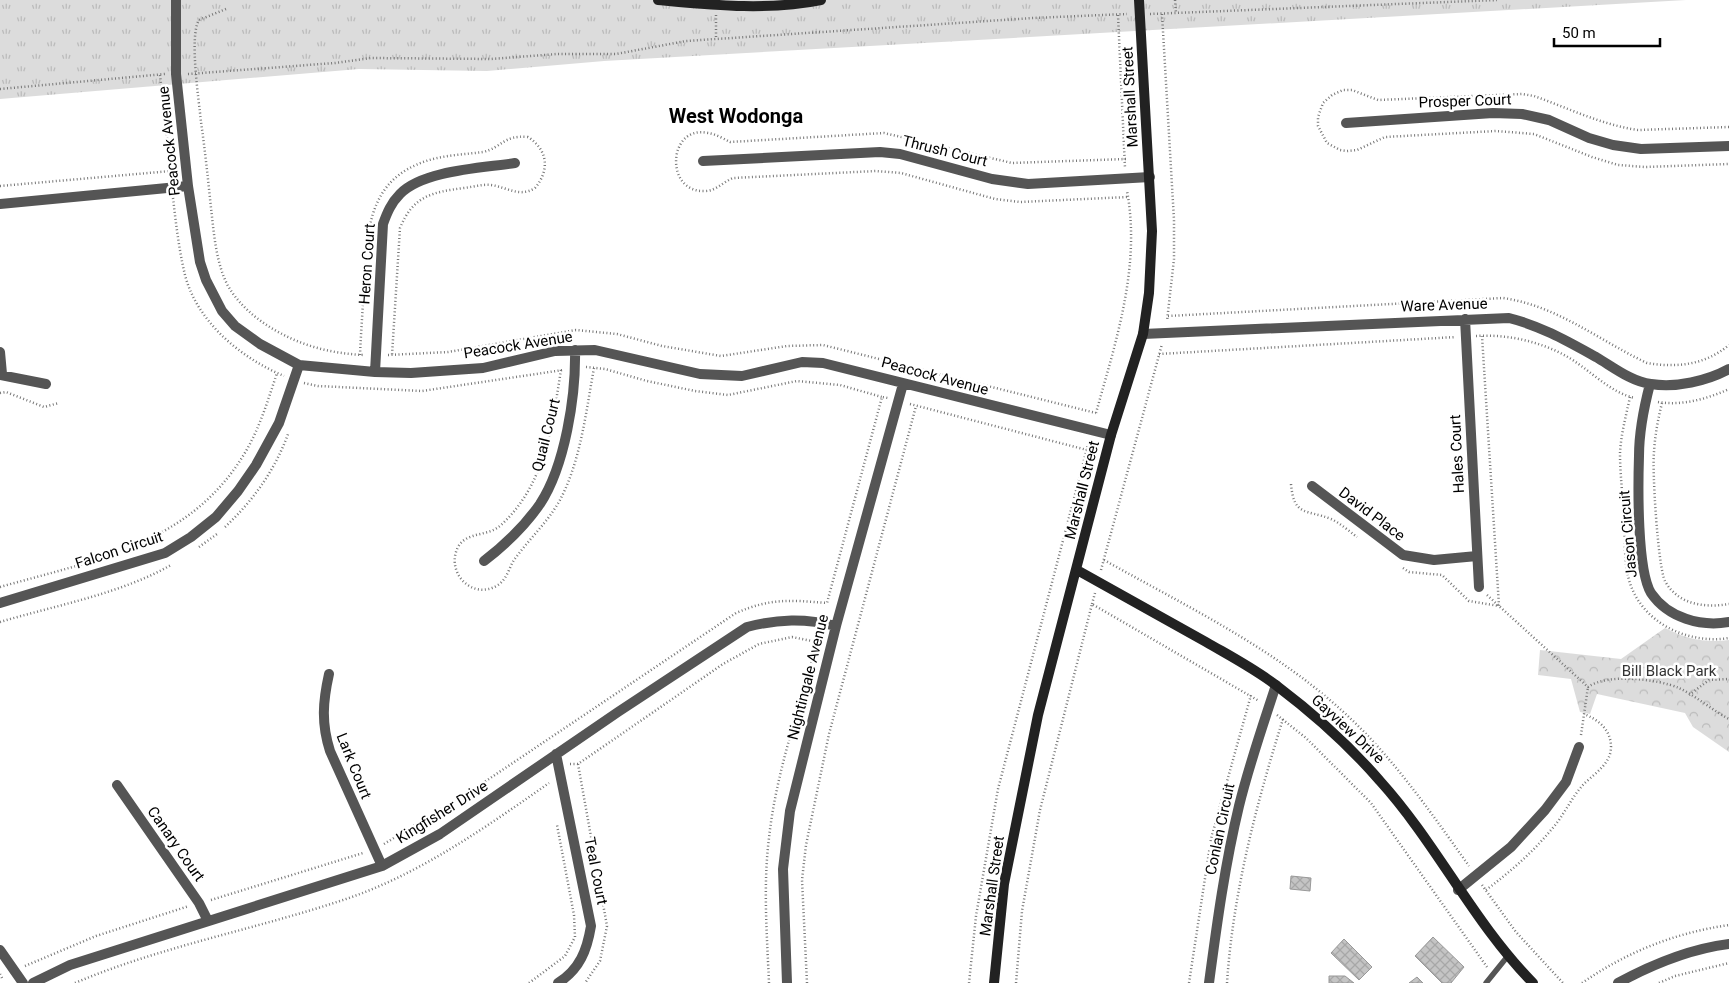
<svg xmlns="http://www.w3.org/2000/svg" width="1729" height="983" font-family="Roboto,sans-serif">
  <defs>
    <pattern id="grass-tufts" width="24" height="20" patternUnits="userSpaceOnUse" patternTransform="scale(1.25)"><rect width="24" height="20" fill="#dcdcdc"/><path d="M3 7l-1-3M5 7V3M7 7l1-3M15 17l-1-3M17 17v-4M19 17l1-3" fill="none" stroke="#bbb"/></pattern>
    <pattern id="forest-crowns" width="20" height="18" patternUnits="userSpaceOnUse" patternTransform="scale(1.25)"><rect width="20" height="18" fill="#dcdcdc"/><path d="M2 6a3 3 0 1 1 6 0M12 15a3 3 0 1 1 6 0" fill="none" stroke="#bbb"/></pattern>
    <pattern id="building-cross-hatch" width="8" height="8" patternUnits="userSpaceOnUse" patternTransform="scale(1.25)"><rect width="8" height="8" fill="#c4c4c4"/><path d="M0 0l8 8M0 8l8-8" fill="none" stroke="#a7a7a7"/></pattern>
  </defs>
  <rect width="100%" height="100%" fill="#fff"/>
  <!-- grass -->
  <path fill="url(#grass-tufts)" d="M0,0H1686L604,61L487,71L359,69L0,99Z"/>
  <!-- forest -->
  <path fill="url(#forest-crowns)" d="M1665,628C1686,639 1706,643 1729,640V752L1693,727L1685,713L1597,694L1590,714L1580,712L1571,679L1538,675L1540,650L1621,659Z"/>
  <!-- building -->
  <path fill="url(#building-cross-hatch)" stroke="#999" d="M1291,876L1311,878L1310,891L1290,889Z
    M1433,937L1464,967L1451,983H1442L1415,956Z
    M1344,939L1372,967L1359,980L1331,953Z
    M1329,976H1345L1354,983H1329Z
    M1417,977L1423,983H1409Z"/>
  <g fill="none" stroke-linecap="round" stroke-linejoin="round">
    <!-- path -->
    <path stroke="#777" stroke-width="2.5" stroke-dasharray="1 2.5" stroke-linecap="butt" d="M1175,0L1176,13
      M226,9L199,20C189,36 199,101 201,122C205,150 208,179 211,208C214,234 216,263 228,286C241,308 262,324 284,335C309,348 337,354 365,355
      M1150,14L1497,0
      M1162,14L1174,220V259L1167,321
      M716,15V39
      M1118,15L1125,168
      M188,74L335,63L371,58L491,59L557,54H616L686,41L1033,18L1127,14
      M160,75L171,175
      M0,89L165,74
      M1729,127L1638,130C1602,125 1568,108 1534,96L1522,94L1378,100L1352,90H1343L1332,95L1323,103L1318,117V126L1327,143L1340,150L1347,151L1357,150L1385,137L1496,131L1534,134L1592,157L1618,165L1645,167L1729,164
      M1126,159L1012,163L884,133L730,142C724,139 716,134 708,133C668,124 664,193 705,191C716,191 723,182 733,178L876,171L901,173L995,199L1020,202L1128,197
      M0,186L171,171
      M173,198C176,224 179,250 185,275C197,322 241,358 284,376
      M1168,316L1503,298C1558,306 1598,340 1647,363C1677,368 1705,365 1729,345
      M1476,336C1506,334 1539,341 1566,356C1588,368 1610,393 1635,398
      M1159,354L1456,337
      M360,355C361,331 363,307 364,282C367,237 367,186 416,165C437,155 461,155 483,152C503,147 503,135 528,137C548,150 550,170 535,188C519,198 507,187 491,185C482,184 473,187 464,188C432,192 413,196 400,228L392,355
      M388,355L448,352L576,330L617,334L662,346L721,356L787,346L823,345L1096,413
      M586,367L605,369L647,381L695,391L728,395L797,381L840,385L882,397
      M561,370C552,426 545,485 501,525C488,537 467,531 458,547C445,573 473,601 498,585C507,579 509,568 514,560C529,539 548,522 560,500C581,460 586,411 594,368
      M304,383L318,386L422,391L563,370
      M0,393L6,392L44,407L59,403
      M1630,397C1626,416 1621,434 1620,453C1620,475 1623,497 1624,518C1625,537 1624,558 1628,576C1638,621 1686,645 1729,638
      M1658,402C1682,406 1707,399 1729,389
      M1662,403C1658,419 1655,435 1654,452C1652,471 1658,567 1665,581C1678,605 1705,608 1729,604
      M910,404L1087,450
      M1096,413C1116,341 1141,266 1127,191
      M1291,484C1294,517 1306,509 1331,519C1340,523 1349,531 1357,537
      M225,527C253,501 275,470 288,434
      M199,547L217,534
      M1104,560C1184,605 1270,646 1339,708C1391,754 1429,810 1469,866
      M1403,568L1409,572L1442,575L1469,601L1499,606L1482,336
      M1101,570L1162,344
      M0,587C95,560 192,544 246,451C260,427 268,400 277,373
      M1487,595L1588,687C1607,673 1658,679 1679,688C1696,696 1712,710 1729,719
      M1092,604L1095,593
      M0,622C57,605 120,594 171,565
      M1689,695L1709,680L1729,679
      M1277,715L1306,738L1371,803L1487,967
      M1581,735L1588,687
      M570,764H578L723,664L759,644L792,637L817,642L819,633
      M578,764L607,926L600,961L585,983
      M384,844L477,787L736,613C771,598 790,600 827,603L882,397L888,398
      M1482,885L1516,932L1563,983
      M1486,890C1510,872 1532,853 1551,830C1563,817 1570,800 1582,786C1592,775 1611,765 1611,747C1611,730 1599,720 1584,714
      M211,900L363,853
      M25,966L96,936L189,906
      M0,974L2,978
      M75,983C162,946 257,929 346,899C420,874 486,827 549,783
      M529,983L565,956L575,937L574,915L557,825
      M769,983C767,935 763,886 769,838C776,772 800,706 817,642
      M807,983L802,880L806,845L829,734L916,406
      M969,983L976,916L998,789L1089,441
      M1016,983L1022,911L1040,810L1092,604L1259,701
      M1189,983L1211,839L1251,695
      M1227,983C1233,893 1256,805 1283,719
      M1582,983C1627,952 1674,933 1729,925
      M1659,983L1675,976L1729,963"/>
    <!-- lane -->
    <path stroke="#555" stroke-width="5.5" d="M1486,983L1507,957"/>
    <!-- street -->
    <path stroke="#555" stroke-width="10" d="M176,0V74L188,186L200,262L206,280L222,311L235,326L260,344L299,365L375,372L411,373L483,368L555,351L595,350L700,374L742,376L802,362L823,363L1111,435
      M1346,123L1493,113L1522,114L1549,120L1589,138L1613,145L1641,149L1729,146
      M703,161L880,152L900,154L992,179L1028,184L1150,177
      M0,204L188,186
      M1465,319L1479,587
      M1143,334L1509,318C1541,326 1567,341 1596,357C1613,367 1632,382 1651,384C1676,388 1707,381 1729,369
      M0,352L2,374
      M375,372L383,224C387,213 391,203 400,194C423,170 484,168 515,163
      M0,375L46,384
      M1650,384C1644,407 1639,432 1639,456C1638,486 1637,570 1651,593C1668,618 1701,627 1729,622
      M1312,486L1403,555L1434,560L1477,556
      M484,561C505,545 524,527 540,504C565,466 576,396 575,350
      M0,603L165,553L191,537L216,517L238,491L256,465L279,423L299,365
      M329,674C323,701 321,723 330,751L382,866
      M556,754L591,926C587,950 580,969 558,983
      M117,785L199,903L208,921
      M1458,890L1511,847L1545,810L1566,782L1579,747
      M0,950L23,983
      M33,983L70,965L382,866L440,834L618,712L747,627C778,619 805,618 836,626
      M787,983L783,869L790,811L836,626L903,384
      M1209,983C1217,923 1225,864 1239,806C1249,765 1263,725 1276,685
      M1618,983C1653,964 1689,949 1729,944"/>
    <!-- secondary -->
    <path stroke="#222" stroke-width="10" d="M658,0C712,5 767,11 821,0
      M1077,570C1120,594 1163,618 1206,642C1230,656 1255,669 1277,686C1314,714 1349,745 1380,781C1437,844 1473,922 1533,983
      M994,983L1004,884L1038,715L1111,435L1143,334L1149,293L1152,231L1139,0"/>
  </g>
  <g text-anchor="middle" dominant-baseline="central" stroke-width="5" stroke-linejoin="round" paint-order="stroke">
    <!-- street labels -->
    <g font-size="15" fill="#000" stroke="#fff">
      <text transform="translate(1130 97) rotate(-93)">Marshall Street</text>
      <text transform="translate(1465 101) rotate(-2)">Prosper Court</text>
      <text transform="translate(169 141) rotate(-96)">Peacock Avenue</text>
      <text transform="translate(945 151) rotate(14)">Thrush Court</text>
      <text transform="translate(367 264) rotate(-86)">Heron Court</text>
      <text transform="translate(1444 305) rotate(-2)">Ware Avenue</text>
      <text transform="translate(518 345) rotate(-9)">Peacock Avenue</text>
      <text transform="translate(935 376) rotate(15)">Peacock Avenue</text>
      <text transform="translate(546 435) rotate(-76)">Quail Court</text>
      <text transform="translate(1457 454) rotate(-93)">Hales Court</text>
      <text transform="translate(1082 490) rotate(-76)">Marshall Street</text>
      <text transform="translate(1372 514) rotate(37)">David Place</text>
      <text transform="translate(1628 534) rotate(-95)">Jason Circuit</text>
      <text transform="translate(119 550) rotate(-18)">Falcon Circuit</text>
      <text transform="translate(808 677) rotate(-76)">Nightingale Avenue</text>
      <text transform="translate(1348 729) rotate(43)">Gayview Drive</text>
      <text transform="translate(354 766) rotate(68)">Lark Court</text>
      <text transform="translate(442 812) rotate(-32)">Kingfisher Drive</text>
      <text transform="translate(1220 829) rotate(-78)">Conlan Circuit</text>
      <text transform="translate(176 844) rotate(55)">Canary Court</text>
      <text transform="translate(596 871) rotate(79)">Teal Court</text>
      <text transform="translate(992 886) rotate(-82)">Marshall Street</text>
    </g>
    <!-- park labels -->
    <g font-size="15" fill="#333" stroke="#fff">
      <text x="1669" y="671">Bill Black Park</text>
    </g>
    <!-- district labels -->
    <g font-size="20" font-weight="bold" fill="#000" stroke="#fff">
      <text x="736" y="116">West Wodonga</text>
    </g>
  </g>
  <!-- scale -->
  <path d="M1554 38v8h106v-8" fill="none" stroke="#000000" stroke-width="2.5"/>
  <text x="1562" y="38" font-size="15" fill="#000000" stroke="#ffffff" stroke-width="4" paint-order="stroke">50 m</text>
</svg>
